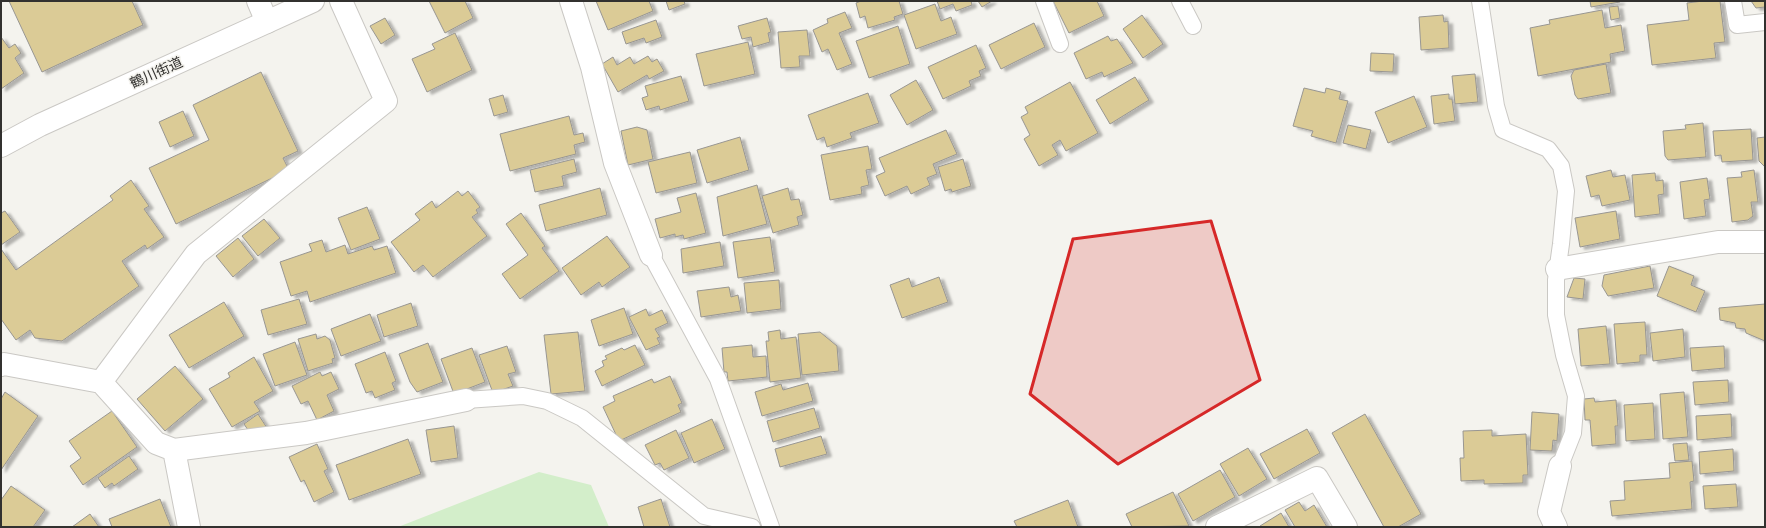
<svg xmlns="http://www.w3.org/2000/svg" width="1766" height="528" font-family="'Noto Serif','Noto Sans JP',serif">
  <defs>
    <filter id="shadow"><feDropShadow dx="4.5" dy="2.5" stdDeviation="1" flood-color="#0004"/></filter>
  </defs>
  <rect width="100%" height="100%" fill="#f4f3ee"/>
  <!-- green -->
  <path fill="#d3eeca" d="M539,472L591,485L609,527H398Z"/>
  <!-- building -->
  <path fill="#dbcb96" stroke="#989692" filter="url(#shadow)" d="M9,1H132L143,25L42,72Z
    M429,1H465L473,18L445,33Z
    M596,1H649L653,11L608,30Z
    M666,1H684L685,4L669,10Z
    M861,1H899L903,14L894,17L895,20L868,28L865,16L860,18L856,3Z
    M937,1H971L972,5L956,11L953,4L940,9Z
    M978,1H992L982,7Z
    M1053,1H1097L1104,16L1069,33Z
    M1590,1H1620V2L1591,7Z
    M1703,1H1720L1725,42L1714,43L1716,58L1652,65L1647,25L1689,20L1687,3Z
    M1751,1H1765V7L1756,8Z
    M935,4L941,21L951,17L957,34L916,49L904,15Z
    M1618,6L1620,18L1611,20L1609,7Z
    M1602,10L1605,28L1621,25L1625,51L1610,54L1611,62L1538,76L1530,28L1550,24L1549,20Z
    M845,12L852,28L839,33L852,64L837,70L828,49L822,52L813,30L828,23L827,19Z
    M1142,15L1163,44L1143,58L1123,29Z
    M1443,15L1444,22L1448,21L1449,48L1421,50L1419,17Z
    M385,18L395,35L381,44L370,26Z
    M767,18L771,32L768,33L770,42L753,47L751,37L742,39L738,26Z
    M656,20L662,37L646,43L644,38L626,44L622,32Z
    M1034,23L1045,47L1001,69L989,45Z
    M898,26L910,64L869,78L856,41Z
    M807,30L810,56H799L800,67L781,68L778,32Z
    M455,33L472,70L427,92L412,59L435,49L432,44Z
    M1108,36L1111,41L1117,39L1133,63L1104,77L1102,72L1086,79L1074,53Z
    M1,37L9,48L15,44L21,53L15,58L24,73L1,89Z
    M748,42L755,74L704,86L696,54Z
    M976,45L986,68L979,71L981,76L969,81L971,86L943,99L928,67Z
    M1371,53L1394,54L1393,72L1370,71Z
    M648,56L652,62L657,59L664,71L649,79L647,75L618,92L602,64L613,57L617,65L630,57L634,64Z
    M1606,64L1611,93L1578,99L1575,95L1571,76L1574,70Z
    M261,72L298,151L283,158L289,170L176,224L149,168L209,140L193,105Z
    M1475,74L1478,102L1455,104L1452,76Z
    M681,76L689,101L660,110L659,106L646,110L642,98L648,96L645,86Z
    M1135,77L1149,100L1110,124L1096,100Z
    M916,80L933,110L907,125L890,95Z
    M1070,82L1098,133L1066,151L1060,140L1052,145L1058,155L1039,166L1024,139L1030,135L1021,117L1028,113L1025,107Z
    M1304,88L1325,93L1326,88L1341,92L1339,99L1348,101L1336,143L1311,136L1313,131L1293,126Z
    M868,93L879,123L850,133L852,138L827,147L824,137L817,140L808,115Z
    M1449,94V99H1452L1455,121L1434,124L1431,96Z
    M503,95L508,112L494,116L489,99Z
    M1414,96L1427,127L1388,143L1375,112Z
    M183,111L194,136L170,147L159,122Z
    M569,116L574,135L583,133L585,142L574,145L576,154L510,171L500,134Z
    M1703,123L1706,157L1668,160L1665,156L1663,131L1686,129L1685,125Z
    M1348,125L1371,130L1366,149L1343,143Z
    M637,127L647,130L653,159L628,165L621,131Z
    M1751,129L1753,160L1722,162L1721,155L1715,156L1713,131Z
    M946,130L957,154L933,164L937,174L927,178L930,185L911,194L907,186L885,196L876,176L885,172L879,158Z
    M740,137L749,170L707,183L697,150Z
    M1765,137V166H1764L1759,161L1757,138Z
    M868,146L872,169L866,170L869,185L861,187L862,194L830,200L821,155Z
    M690,152L697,183L656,193L648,162Z
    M574,159L577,172L562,176L564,186L535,192L530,170Z
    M963,159L971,186L952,192L951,189L945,191L938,167Z
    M1611,170L1613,177L1625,175L1630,200L1602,206L1599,195L1591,197L1586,176Z
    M1754,170L1758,202H1751L1753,216L1748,220L1732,222L1727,178L1742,177L1741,172Z
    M1655,173L1656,181L1663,180L1664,194L1658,195L1660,214L1635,217L1632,175Z
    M1707,178L1710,199L1704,200L1706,216L1684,219L1680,182Z
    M131,180L149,206L144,209L164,237L147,249L145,245L122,261L139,286L62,341L35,338L30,330L16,340L1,319V249L16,270L113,200L110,196Z
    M757,185L767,224L723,236L717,197Z
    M600,188L607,215L546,231L539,205Z
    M788,188L791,200L799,199L803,215L797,217L799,225L773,233L762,196Z
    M458,191L462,196L468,191L480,207L476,210L478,213L472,217L487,236L433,277L423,265L414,272L391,242L420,220L415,214L432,201L436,208Z
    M696,193L706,233L684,239L683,235L675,237V234L660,238L655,219L681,212L677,198Z
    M367,207L380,239L351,250L338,218Z
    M5,211L20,232L1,245V213Z
    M1616,211L1620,239L1580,247L1575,218Z
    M521,213L545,246L542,248L559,271L520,299L502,274L528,255L506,224Z
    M264,219L280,238L258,256L242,236Z
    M607,236L630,267L602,287L599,282L581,295L562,268Z
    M770,237L775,272L738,278L733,242Z
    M238,238L254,259L233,277L216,256Z
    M322,240L326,252L345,245L348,254L372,246L374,250L387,246L396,273L310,302L307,291L291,296L280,262L312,251L309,244Z
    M720,242L724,266L683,273L681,249Z
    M1650,266L1654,288L1608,296L1602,286L1604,275Z
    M1669,266L1694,276L1691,285L1705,291L1696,312L1657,296Z
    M939,277L948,302L902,318L890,285L909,278L912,287Z
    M1574,278L1585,279L1583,299L1567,297Z
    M779,280L781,309L747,313L744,283Z
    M729,287L731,297L738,295L741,311L701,317L697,291Z
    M299,299L307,324L268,335L261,310Z
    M224,302L244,336L189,368L169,335Z
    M411,303L418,326L384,337L377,315Z
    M1765,304V341L1746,333L1745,329L1736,328L1735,323L1720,320L1719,308Z
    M624,308L633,334L599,346L591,320Z
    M646,309L649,316L662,310L668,323L655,329L660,337L657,338L660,344L646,350L629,317Z
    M370,314L381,341L341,356L331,329Z
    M1645,322L1647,355H1640V362L1617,364L1614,324Z
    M1606,326L1610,364L1581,366L1578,329Z
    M1683,329L1685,357L1653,361L1650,333Z
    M780,330L781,339L796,337L801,378L770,382L766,341H769L768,332Z
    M578,332L585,391L551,394L544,335Z
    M820,332L837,346L839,371L802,375L798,334Z
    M316,334L317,339L325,336L330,340L335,358L332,359L333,363L308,371L298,339Z
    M295,342L307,375L275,386L263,354Z
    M428,343L443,382L417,392L410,382L399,354Z
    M635,345L645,365L602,386L595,371L604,366L602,361L607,359L605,356L622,348L624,350Z
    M752,345L753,357L766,356L767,377L728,381L727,372H724L722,348Z
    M507,346L516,372L508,374L513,386L493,393L479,355Z
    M1724,346L1725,368L1692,371L1690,348Z
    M472,348L485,382L454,394L441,359Z
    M385,352L396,381L392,383L395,390L375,398L372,391L366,393L355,364Z
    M254,357L273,391L254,402L260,411L232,427L209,389L230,377L228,373Z
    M175,366L203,399L165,431L137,399Z
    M320,372L322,376L331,372L339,389L327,395L334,411L317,420L308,401L301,404L292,386Z
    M670,376L682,403L678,405L681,412L619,441L603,407L615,401L613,396L652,379L654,383Z
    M1728,380L1729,402L1695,405L1693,382Z
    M808,383L813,401L762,416L755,392L781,384L783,390Z
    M5,392L38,416L1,470V399Z
    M1684,392L1688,437L1663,439L1660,394Z
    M1594,398L1595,402L1616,400L1618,426H1615L1616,444L1592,446L1590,420H1585L1584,399Z
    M1653,403L1655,439L1626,441L1624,405Z
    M814,408L820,428L773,442L767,421Z
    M112,411L137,447L83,485L70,466L81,458L69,441Z
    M1532,412L1559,414L1557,441L1553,440L1552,451L1530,450Z
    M258,414L267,428L250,433L244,424Z
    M1365,414L1421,514L1398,527H1384L1332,433Z
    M1731,414L1732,437L1697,440L1696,416Z
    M712,419L725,449L694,463L681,433Z
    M454,426L458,458L431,462L426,430Z
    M1307,429L1320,453L1274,479L1260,454Z
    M676,430L689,458L664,470L660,463L655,465L645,445Z
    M1492,430V436L1526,434L1528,475H1523V483L1484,484V480L1461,481L1460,458H1464L1463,431Z
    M821,436L827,454L780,467L775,449Z
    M408,439L421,474L349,500L336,465Z
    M1687,443L1689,460L1675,461L1673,444Z
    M317,444L328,469L324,471L334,492L314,502L304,480L301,482L289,457Z
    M1248,448L1267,479L1239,496L1220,464Z
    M1733,449L1734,471L1700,474L1699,452Z
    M129,456L138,469L114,486L112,483L105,488L98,478Z
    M1692,461L1694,481L1690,482L1692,509L1612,516L1610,501L1625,500L1624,481L1670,478L1669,463Z
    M1220,470L1235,497L1193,521L1178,494Z
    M1736,484L1738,507L1705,509L1703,486Z
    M11,486L45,510L33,527H1V500Z
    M1173,492L1189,526L1132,527L1126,514Z
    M160,499L171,527H112L109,519Z
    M661,499L670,527H644L638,507Z
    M1068,500L1078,527H1017L1014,521Z
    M1299,502L1305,511L1314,505L1327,527H1295L1285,510Z
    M1281,513L1289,527H1261L1260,526Z
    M90,514L99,527H72Z"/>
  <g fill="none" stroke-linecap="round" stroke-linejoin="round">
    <!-- lane casing -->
    <g stroke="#cac8c4" stroke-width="18">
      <path id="lane" d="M1044,1L1060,44
        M1180,1L1193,26
        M1480,1L1496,106L1503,130L1548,149L1561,166L1566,191L1561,244L1556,280V315L1564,355L1576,396L1573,433L1560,466
        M1733,1L1737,25L1765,22
        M651,255L718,379L771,527
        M466,400L523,396L547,401L582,418L704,516L752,527"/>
    </g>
    <!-- street casing -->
    <g stroke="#cac8c4" stroke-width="24">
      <path id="street" d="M258,1L267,22
        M571,1L592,67L615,163L651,255
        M1557,269L1718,242H1765
        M1,365L4,364L101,382L156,443L174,450L306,433L466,400
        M101,382L196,254L386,101L341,1
        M174,450L189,527
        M1217,527L1317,478L1346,527
        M1556,527L1549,512L1560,466"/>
    </g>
    <!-- primary casing -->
    <g stroke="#cac8c4" stroke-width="24">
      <path id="primary" d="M1,146L40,125L313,1"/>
    </g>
    <!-- lane -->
    <use href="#lane" stroke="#fff" stroke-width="16"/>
    <!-- street -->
    <use href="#street" stroke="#fff" stroke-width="22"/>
    <!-- primary -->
    <use href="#primary" stroke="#fff" stroke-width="22"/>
  </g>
  <!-- marked area -->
  <path fill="#d62828" fill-opacity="0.2" stroke="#d62828" stroke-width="3" stroke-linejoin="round" d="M1211,221L1260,380L1118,464L1030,394L1073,239Z"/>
  <g text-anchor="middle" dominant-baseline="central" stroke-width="3" stroke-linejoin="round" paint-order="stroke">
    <!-- street labels -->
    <g font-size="14" fill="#32312f" stroke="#f4f3ee">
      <text transform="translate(156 72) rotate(-24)">鶴川街道</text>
    </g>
  </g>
  <!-- border -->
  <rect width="1766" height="528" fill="none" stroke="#32312f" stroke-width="4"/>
</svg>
